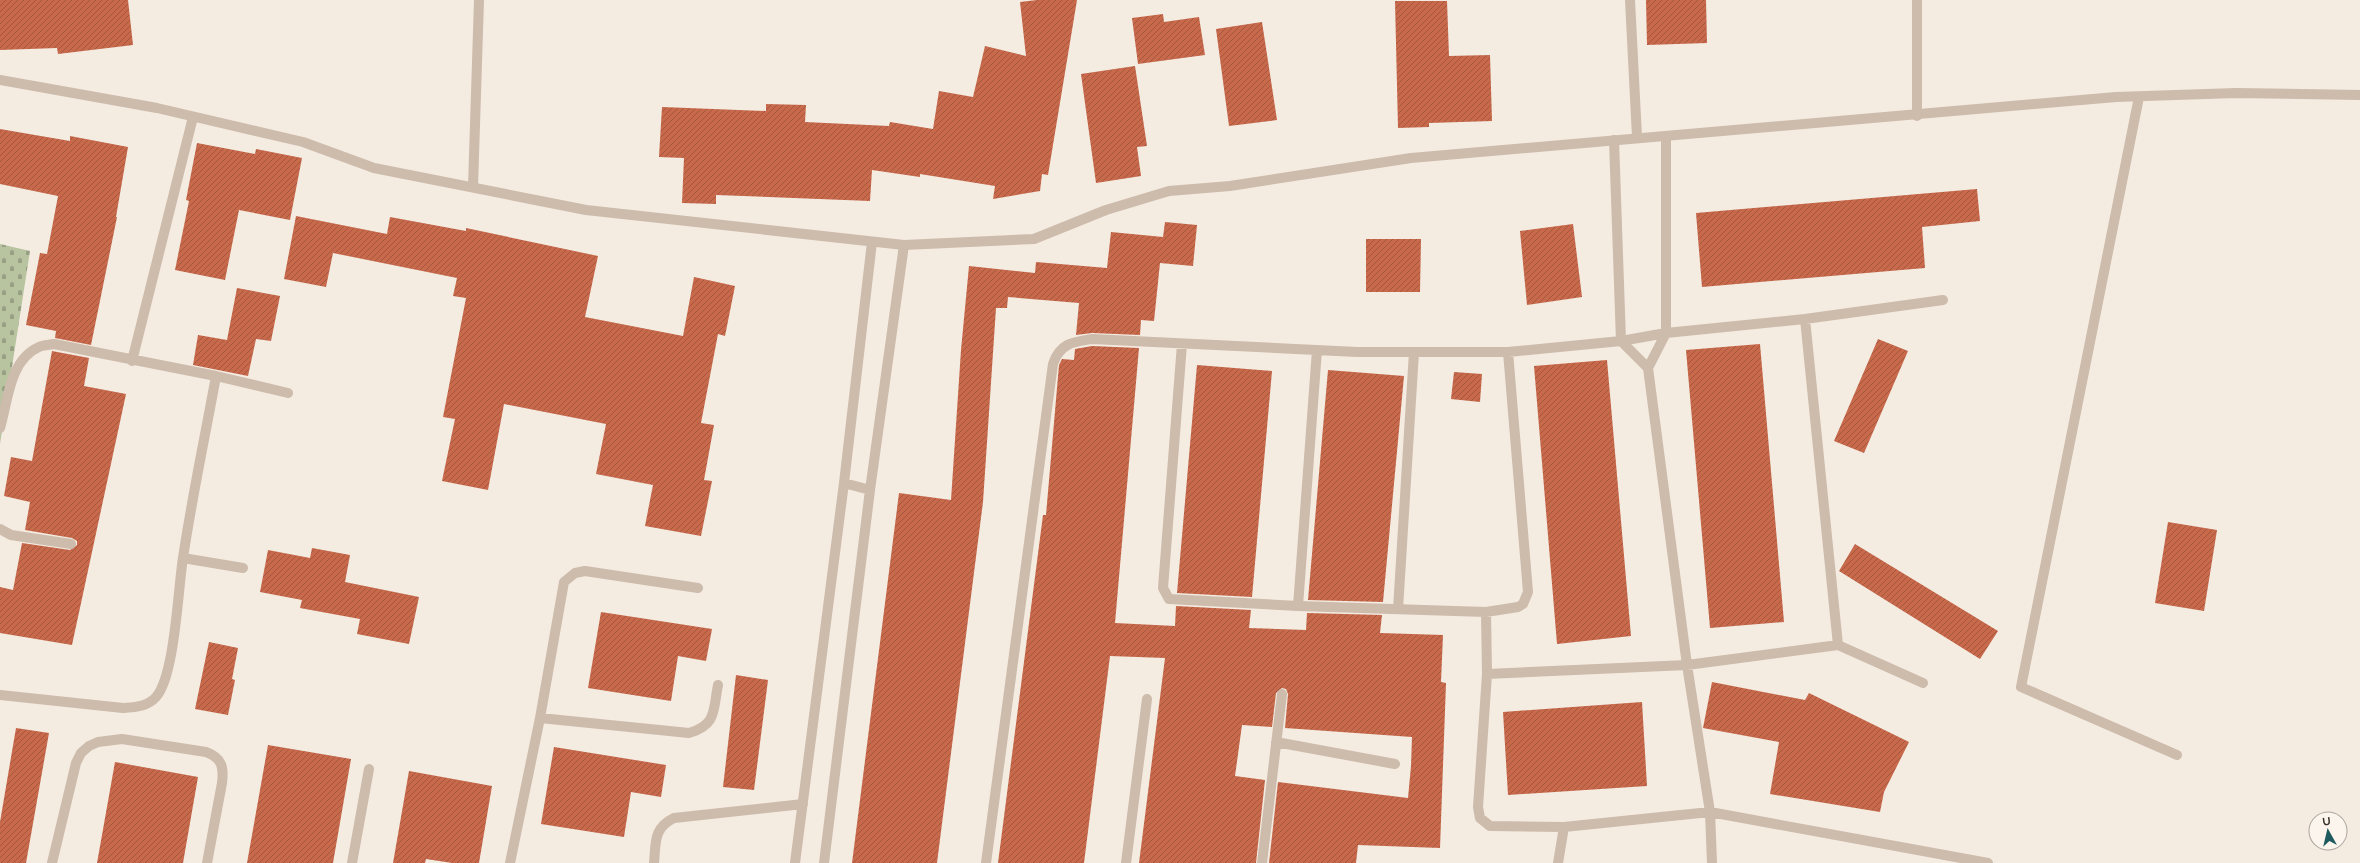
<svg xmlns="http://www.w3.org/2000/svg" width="2360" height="863" font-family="Raleway,sans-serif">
  <defs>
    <pattern id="cemetery-stones" width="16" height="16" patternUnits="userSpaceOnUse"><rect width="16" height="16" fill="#b8c4a0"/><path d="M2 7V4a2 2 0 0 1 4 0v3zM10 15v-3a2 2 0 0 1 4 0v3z" fill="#97a083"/></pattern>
    <pattern id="building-hatch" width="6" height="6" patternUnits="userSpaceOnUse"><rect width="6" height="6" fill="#c8694b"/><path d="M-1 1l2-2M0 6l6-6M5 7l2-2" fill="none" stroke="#a4573f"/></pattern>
  </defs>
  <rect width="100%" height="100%" fill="#f4ebe1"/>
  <!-- cemetery -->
  <path fill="url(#cemetery-stones)" d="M0,244L30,251L0,444Z"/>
  <!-- building -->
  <path fill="url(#building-hatch)" d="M0,0H128L133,45L58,54L57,48L0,50Z
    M1037,0H1077L1048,175L1042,174L1040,191L993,199L995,186L920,174V177L872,170L870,201L716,195V204L682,203L684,158L659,157L662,107L766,111V104L806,105L805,122L889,126L890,122L933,129L939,91L973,97L985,46L1026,56L1020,2Z
    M1646,0H1706L1707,43L1647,45Z
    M1395,1H1447L1449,56L1490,55L1492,121L1429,123V127L1398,128Z
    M1163,14L1164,22L1199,17L1205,55L1138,64L1132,18Z
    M1262,22L1277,120L1229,126L1216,29Z
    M1135,66L1147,146L1137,147L1141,176L1096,183L1081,74Z
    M0,129L70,141V136L128,147L116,217H117L91,345L55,338L56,331L26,325L40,253L47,254L58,196L0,184Z
    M197,143L255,154L256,149L302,158L290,220L239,210L225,280L175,270L189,201L186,200Z
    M1977,189L1980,221L1922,227L1925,268L1702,287L1696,213Z
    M296,216L387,234L390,217L466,231V228L598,256L585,317L683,336L694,277L735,286L725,336L718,334L701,423L714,425L704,480L712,481L701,536L645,526L653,485L596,474L606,424L504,404L488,490L442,481L455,419L443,417L466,298L453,296L457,278L333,253L326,287L284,279Z
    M1165,222L1197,225L1193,266L1160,263L1154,321L1141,320L1140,335L1092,333L1076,335L1079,303L1008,297L1007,308H996L983,502L937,863H852L899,493L951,500L961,350L969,266L1035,273L1036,262L1107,268L1111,232L1163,237Z
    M1573,224L1582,297L1527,305L1520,231Z
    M1366,239H1421L1420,292H1366Z
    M237,288L280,296L271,341L256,339L248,376L193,365L198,335L227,340Z
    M1878,339L1908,351L1864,453L1834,441Z
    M1760,344L1784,622L1710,628L1686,350Z
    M1092,346L1139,348L1115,623L1175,626L1176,606L1251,610L1249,628L1306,630L1307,613L1382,615L1380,633L1443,635L1441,682L1446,683L1440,848L1358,845L1356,863H1269L1278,782L1408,798L1411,766L1412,737L1285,728L1288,694L1286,689L1282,688L1276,693L1272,727L1242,725L1235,776L1265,780L1256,863H1139L1165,658L1110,656L1084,863H998L1043,515H1046L1059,365L1062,359L1074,360L1075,349Z
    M52,351L89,358L84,386L126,394L72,645L0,633V587L13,590L22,543L70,550L77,545V541L72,538L25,530L30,502L4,496L11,457L32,461Z
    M1607,360L1631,636L1557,644L1534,366Z
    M1197,365L1272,371L1252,597L1177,593Z
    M1328,370L1404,376L1383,602L1308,600Z
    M1454,372L1482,374L1480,402L1451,399Z
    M2168,522L2217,530L2204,611L2155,603Z
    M1855,544L1998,631L1980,659L1839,571Z
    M312,548L350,555L345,582L419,597L409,644L357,634L360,619L300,608L302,600L260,592L268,550L310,558Z
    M601,612L712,629L706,661L678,656L671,701L588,688Z
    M209,642L238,648L232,679L235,680L228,715L195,709Z
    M736,675L768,680L754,790L723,787Z
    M1712,682L1805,700L1809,693L1909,742L1884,792L1880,812L1770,794L1779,742L1703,728Z
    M1642,702L1647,786L1508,795L1503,712Z
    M16,728L49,733L26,863H0V822Z
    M268,745L351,759L333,863H247Z
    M554,747L666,765L661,797L631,792L624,837L541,824Z
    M115,762L198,777L183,863H97Z
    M409,771L492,786L479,863H452L426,859L425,863H393Z"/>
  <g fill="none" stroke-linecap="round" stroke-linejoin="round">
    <!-- service -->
    <path stroke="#cdbbac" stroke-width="10" d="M2139,97L2021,687L2177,755"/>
    <!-- minor -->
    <path stroke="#cdbbac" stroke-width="10" d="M1630,0L1637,137
      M1917,116V0
      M1666,137V333L1648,368L1687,665L1710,812L1712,863
      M1614,140L1621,341L1648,368
      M473,187L479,0
      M1805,319L1838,645
      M1182,344L1163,588L1169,599L1298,606L1486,612L1518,607L1523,604L1528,592L1508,352
      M132,361L193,117
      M0,428C8,402 9,360 39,347C43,345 49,345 54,344L216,376L288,393
      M844,483L870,490
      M0,529L11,535L71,544
      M183,558L243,568
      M1298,606L1317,350
      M1398,609L1414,352
      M1486,612L1487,674L1687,665L1838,645L1923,683
      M1487,674L1478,807L1480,818L1490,826L1564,827L1558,863
      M0,695L123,708C135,707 147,707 156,697C175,676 178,588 183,558C192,497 205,437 216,376
      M540,718L689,733C717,725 713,710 718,685
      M1276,742L1395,764
      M1564,827L1710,812L1988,863
      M52,863L76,763L81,753L89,746L98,742L122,739L206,752C222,758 224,767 222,783L207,863
      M352,863L369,769
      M510,863L540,718L564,582L575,573L585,571L698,588
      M654,863C656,843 653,828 674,818L803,804
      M795,863L844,483L872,242
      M824,863L870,490L904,245
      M986,863L1053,364C1060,343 1073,342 1092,339L1357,352H1508L1621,341L1666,333L1805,319L1943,300
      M1126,863L1147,699
      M1262,863L1282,694"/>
    <!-- tertiary -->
    <path stroke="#cdbbac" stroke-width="10" d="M0,80L157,108L303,142L374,168L586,210L904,245L1034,239L1106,210L1169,191L1230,186L1411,158L2116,97L2236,93L2360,95"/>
  </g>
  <!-- north arrow -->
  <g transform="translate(2328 831) rotate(352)"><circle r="19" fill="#fbf5ee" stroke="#aea6a0"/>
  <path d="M0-3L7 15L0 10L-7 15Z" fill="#1f5a5e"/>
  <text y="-6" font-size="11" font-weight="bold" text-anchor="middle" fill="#3b302b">U</text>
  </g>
</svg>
